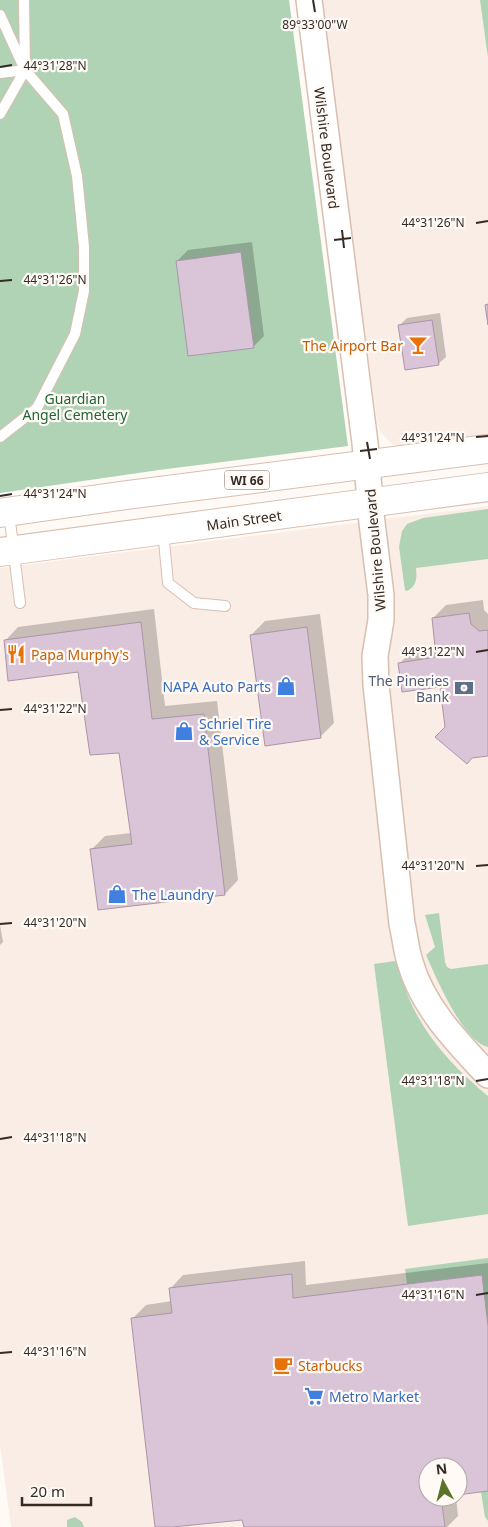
<svg xmlns="http://www.w3.org/2000/svg" width="488" height="1527" font-family="'Noto Sans',sans-serif">
  <rect width="100%" height="100%" fill="#fffaf6"/>
  <!-- built -->
  <path fill="#faede5" fill-rule="evenodd" d="M321,0H480L488,58V438L405,449L392,444L381,433L377,421Z
    M488,506V1527H11L0,1445V568ZM428,1467H458V1497H428Z"/>
  <!-- green -->
  <path fill="#b0d3b6" d="M0,0H289L348,446L159,470L0,493Z
    M480,0H488V58Z
    M488,509V559L416,568C417,578 417,586 407,591L405,590L399,547L402,531L407,524L423,518Z
    M439,913L445,962L447,967L451,969L488,964V1047C463,1042 436,977 426,955L435,947L425,915Z
    M395,961L398,962C402,973 403,985 408,996C425,1037 454,1068 488,1096V1214L408,1226L374,964Z
    M488,1258V1326L481,1275L407,1284L405,1269Z
    M488,1491V1521L485,1517L481,1492Z
    M75,1517L82,1522L84,1527H67V1520Z"/>
  <!-- shadow -->
  <path fill="#0003" d="M252,242L264,336L253,347L177,261L188,250Z
    M440,313L446,357L438,364L399,326L407,318Z
    M483,600L484,610L488,614V755L446,728L441,685L400,663L413,650L436,646L433,618L446,605Z
    M154,609L165,706L217,701L238,880L225,894L91,850L105,836L131,833L120,752L79,671L5,641L18,627Z
    M320,614L334,723L320,737L251,635L265,621Z
    M0,925L3,942L0,945Z
    M305,1261L306,1285L488,1263V1490L458,1494V1467H428V1497H456L458,1516L447,1527H245L244,1518L156,1527L133,1318L146,1305L172,1301L170,1289L183,1275Z"/>
  <!-- building -->
  <path fill="#dac5d8" stroke="#aa96a8" d="M241,252L254,348L188,356L176,261Z
    M488,304V325L485,305Z
    M432,320L439,365L405,370L398,325Z
    M469,613L471,624L479,631L488,630V756L472,758L467,764L435,737L445,727L440,687L402,692L398,663L436,657L432,618Z
    M141,622L152,719L204,714L225,895L98,910L90,849L132,844L119,753L90,755L78,672L8,681L4,640Z
    M307,627L321,738L265,746L250,635Z
    M292,1274L293,1298L482,1275L488,1326V1491L458,1495V1467H428V1497H443H441L445,1527H244L242,1520L173,1527H155L131,1318L172,1313L169,1288Z"/>
  <g fill="none" stroke-linecap="round" stroke-linejoin="round">
    <!-- service casing -->
    <g stroke="#d8bfb0" stroke-width="12">
      <path id="service" d="M0,15L25,70L0,114
        M0,73L25,70
        M0,437L37,408L75,334L84,291V247L77,176L63,114L25,70L24,0
        M9,513L20,603
        M163,531L168,583L194,603L225,606"/>
    </g>
    <!-- tertiary casing -->
    <g stroke="#d8bfb0" stroke-width="28">
      <path id="tertiary" d="M309,0L365,443L372,523L381,595V620L375,656L376,685L402,924C405,936 406,950 410,962C422,1006 457,1042 488,1075"/>
    </g>
    <!-- primary casing -->
    <g stroke="#d8bfb0" stroke-width="30">
      <path id="primary" d="M0,513L127,495L488,449
        M0,552L488,487"/>
    </g>
    <!-- service -->
    <use href="#service" stroke="#fff" stroke-width="10"/>
    <!-- tertiary -->
    <use href="#tertiary" stroke="#fff" stroke-width="25"/>
    <!-- primary -->
    <use href="#primary" stroke="#fff" stroke-width="28"/>
  </g>
  <!-- ticks -->
  <path fill="none" stroke="#342b25" stroke-width="2" d="M313,0L315,12M0,67L12,65M476,223L488,221M342,230L344,248M334,240L351,238M0,281L12,280M476,437L488,436M367,442L370,459M360,451L377,449M0,496L12,494M476,652L488,650M0,710L12,709M476,866L488,865M0,924L12,923M476,1081L488,1079M0,1139L12,1137M476,1295L488,1293M0,1353L12,1352"/>
  <!-- icons -->
  <defs>
    <g id="bar-bare" transform="scale(1.5)"><path d="M-6-5H6L.8 .8V4.5H3.5V6h-7V4.5H-.8V.8Z" fill="#e8710a" stroke="#fffaf6" stroke-width="2.5" paint-order="stroke"/></g>
    <g id="restaurant-bare" transform="scale(1.5)"><path d="M-5-6h1v4h1v-4h1v4h1v-4h1v5L-1.5 .5V6h-2V.5L-5-1ZM5-6V6H3V1.5H1.5Q1.5-4 5-6Z" fill="#e8710a" stroke="#fffaf6" stroke-width="2.5" paint-order="stroke"/></g>
    <g id="shop-bare" transform="scale(1.5)"><path d="M-5-2.5h2.3a2.7 3.5 0 0 1 5.4 0H5L5.5 6h-11ZM-1.5-2.5h3a1.5 2.3 0 0 0-3 0Z" fill="#3f7fe0" stroke="#fffaf6" stroke-width="2.5" paint-order="stroke"/></g>
    <g id="bank-bare" transform="scale(1.5)"><path d="M-6-4H6V4H-6ZM0-2.3a2.3 2.3 0 1 0 0 4.6a2.3 2.3 0 1 0 0-4.6Z" fill="#5c6f8a" stroke="#fffaf6" stroke-width="2.5" paint-order="stroke"/></g>
    <g id="cafe-bare" transform="scale(1.5)"><path d="M-5.5-4.5H6V0H3Q3 3.5 0 3.5H-2.5Q-5.5 3.5-5.5 0ZM3-3.2v2h1.7v-2ZM-6 4.5H4V6H-6Z" fill="#e8710a" stroke="#fffaf6" stroke-width="2.5" paint-order="stroke"/></g>
    <g id="supermarket-bare" transform="scale(1.5)"><path d="M-6-5.5h2.5l.6 2H6L4.5 2H-2.5L-4.4-4H-6ZM-1.5 3.2a1.3 1.3 0 1 0 .1 0ZM3 3.2a1.3 1.3 0 1 0 .1 0Z" fill="#3f7fe0" stroke="#fffaf6" stroke-width="2.5" paint-order="stroke"/></g>
  </defs>
  <g fill-rule="evenodd">
    <use href="#bar-bare" x="418" y="345"/>
    <use href="#restaurant-bare" x="16" y="654"/>
    <use href="#shop-bare" x="286" y="686"/>
    <use href="#bank-bare" x="464" y="688"/>
    <use href="#shop-bare" x="184" y="731"/>
    <use href="#shop-bare" x="117" y="894"/>
    <use href="#cafe-bare" x="283" y="1365"/>
    <use href="#supermarket-bare" x="314" y="1396"/>
  </g>
  <g text-anchor="middle" dominant-baseline="central" stroke-width="4.5" stroke-linejoin="round" paint-order="stroke">
    <!-- shield labels -->
    <rect fill="#fffaf6" stroke="#716964" stroke-width="1" x="224.5" y="470.5" width="45" height="19" rx="4"/>
    <g font-size="12" font-weight="bold" fill="#342b25">
      <text x="247" y="480">WI 66</text>
    </g>
    <!-- street labels -->
    <g font-size="14" fill="#342b25" stroke="#fffaf6">
      <text transform="translate(327 148) rotate(83)">Wilshire Boulevard</text>
      <text transform="translate(244 520) rotate(-8)">Main Street</text>
      <text transform="translate(375 550) rotate(-95)">Wilshire Boulevard</text>
    </g>
    <!-- food labels -->
    <g font-size="14" fill="#c56008" stroke="#fffaf6" text-anchor="start">
      <text x="403" y="345" text-anchor="end">The Airport Bar</text>
      <text x="31" y="654">Papa Murphy's</text>
      <text x="298" y="1365">Starbucks</text>
    </g>
    <!-- park labels -->
    <g font-size="14" fill="#216637" stroke="#fffaf6">
      <text x="75" y="398">Guardian<tspan x="75" dy="16">Angel Cemetery</tspan></text>
    </g>
    <!-- service labels -->
    <g font-size="14" fill="#4e5e75" stroke="#fffaf6" text-anchor="end">
      <text x="449" y="680">The Pineries<tspan x="449" dy="16">Bank</tspan></text>
    </g>
    <!-- shop labels -->
    <g font-size="14" fill="#366cbe" stroke="#fffaf6" text-anchor="start">
      <text x="271" y="686" text-anchor="end">NAPA Auto Parts</text>
      <text x="199" y="723">Schriel Tire<tspan x="199" dy="16">&amp; Service</tspan></text>
      <text x="132" y="894">The Laundry</text>
      <text x="329" y="1396">Metro Market</text>
    </g>
  </g>
  <g font-size="12" text-anchor="middle" fill="#342b25" stroke="#fffaf6" stroke-width="4.5" stroke-linejoin="round" paint-order="stroke">
    <text x="315" y="29">89°33'00"W</text>
    <text x="55" y="70">44°31'28"N</text>
    <text x="433" y="227">44°31'26"N</text>
    <text x="55" y="284">44°31'26"N</text>
    <text x="433" y="442">44°31'24"N</text>
    <text x="55" y="498">44°31'24"N</text>
    <text x="433" y="656">44°31'22"N</text>
    <text x="55" y="713">44°31'22"N</text>
    <text x="433" y="870">44°31'20"N</text>
    <text x="55" y="927">44°31'20"N</text>
    <text x="433" y="1085">44°31'18"N</text>
    <text x="55" y="1142">44°31'18"N</text>
    <text x="433" y="1299">44°31'16"N</text>
    <text x="55" y="1356">44°31'16"N</text>
  </g>
  <!-- north arrow -->
  <g transform="translate(443 1482) rotate(353)"><circle r="24" fill="#fffaf6" stroke="#aea7a2"/>
  <path d="M0-4L9 19L0 12L-9 19Z" fill="#597427"/>
  <text y="-8" font-size="14" font-weight="bold" text-anchor="middle" fill="#342b25">N</text>
  </g>
  <!-- scale -->
  <path d="M22 1497v8h69v-8" fill="none" stroke="#342b25" stroke-width="2.5"/>
  <text x="30" y="1497" font-size="15" fill="#342b25" stroke="#fffaf6" stroke-width="4" paint-order="stroke">20 m</text>
</svg>
